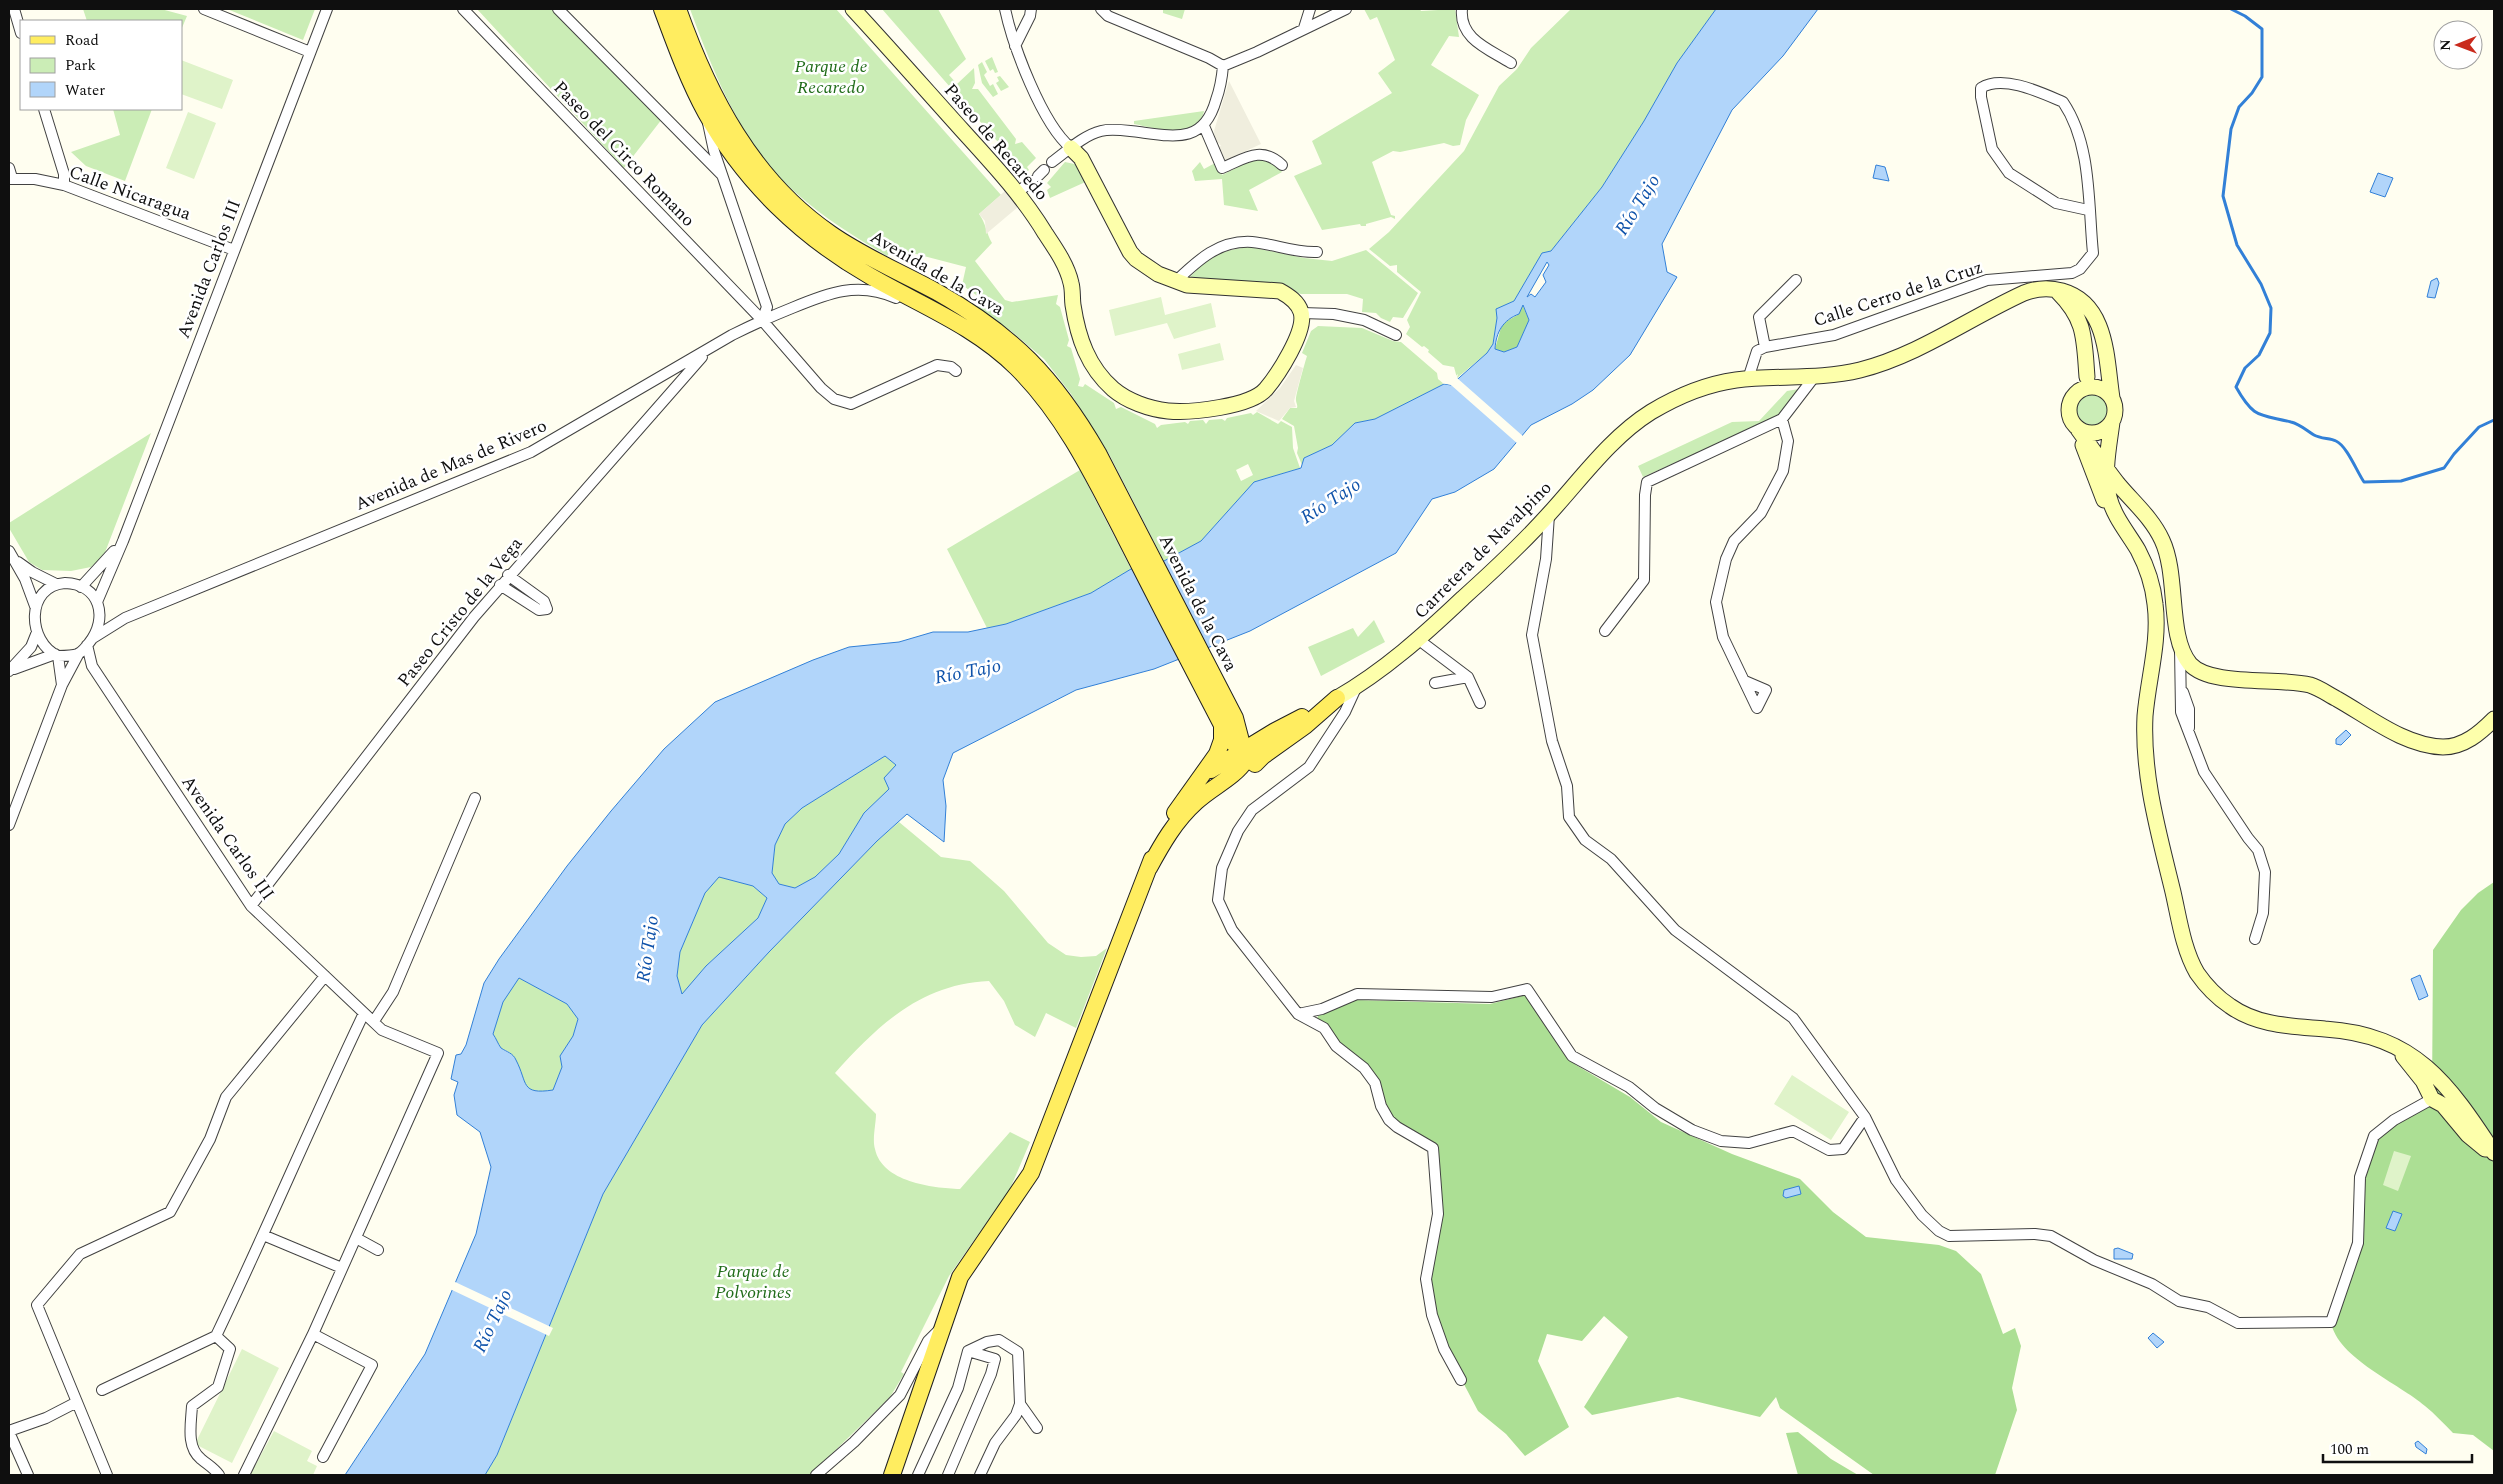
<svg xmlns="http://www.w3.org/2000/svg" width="2503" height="1484" font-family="Spectral,serif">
  <rect width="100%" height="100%" fill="#fffef0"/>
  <!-- green -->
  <path fill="#cbedb6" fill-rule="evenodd" d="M83,9H161L187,16L181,30V21H87Z
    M227,9H315L303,40Z
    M477,9H552L662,119L624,168Z
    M690,9H836L1001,195L979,214C986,223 986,233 992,243L975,261L1005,300L1012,302L1058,295L1056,304L1060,307L1069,340L1067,346L1071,348L1080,379L1078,386L1083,387L1085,384L1114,403L1116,409L1121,407L1155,424L1157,428L1161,425L1185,422L1188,424L1190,421L1203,420L1206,424L1209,420L1222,419L1225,421L1227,418L1251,413L1253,415L1257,412L1278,424L1281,421L1292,427L1293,448L1300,468L1254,482L1201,541L1164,561L1109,454L1071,394L1044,359L1011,331L977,309L979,297L962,285L966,267L893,248L887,256C855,237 824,218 796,193C742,146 714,74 690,9ZM1248,464L1253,475L1241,481L1236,470Z
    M882,9H938L966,59L949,75L957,84L974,68L975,83L972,89H978L1016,139L1015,144L1022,142L1036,158L1027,167L1029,170L1025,173Z
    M1163,9H1185L1182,19L1163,13Z
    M1364,9H1420L1421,11L1455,9L1459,37L1449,36L1431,65L1479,95L1466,120L1460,145L1453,146L1444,143L1400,152L1393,151L1372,162L1391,215L1395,216V219L1391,217L1366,224V226H1361L1360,224L1322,230L1294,176L1322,164L1312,141L1392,93L1378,73L1395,60L1377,17L1370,20Z
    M1571,9H1716L1677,63L1644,121L1602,187L1551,251L1542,253L1514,301L1497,309V318L1493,344L1487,353L1457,378L1454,367L1443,365L1428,352L1429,350L1424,346L1422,347L1406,334L1410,327L1407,320L1421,292L1397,272V265L1390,266L1369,249L1389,232L1464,151L1499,86L1517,69L1531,48Z
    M992,57L998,72L995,73L993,69L990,71L985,61Z
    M982,62L987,72L984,75L990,86L993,84L998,94L993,97L982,83L978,65Z
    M1000,76L1009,87L1001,91L996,83L999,81L997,77Z
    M113,109H152L125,181L86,166L71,152L120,135Z
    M1204,111C1198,142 1155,128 1134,124V121Z
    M1258,157L1278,166L1282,172L1249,190L1258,211L1224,205L1222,179L1195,181L1192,171L1200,162L1204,169L1217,162L1222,175Z
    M1065,162L1079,165L1092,179L1050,198L1047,190L1051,187L1047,183Z
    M1250,247L1304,258L1332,261L1366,250L1418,293L1403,318L1393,317L1390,322L1381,318L1376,313L1362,312L1363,299L1347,294H1301L1254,281L1199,282L1189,278C1210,255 1219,251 1250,247Z
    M1318,326L1362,328L1393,341L1401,342L1437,373L1438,379L1444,384L1375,419L1355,423L1332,445L1304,458L1302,465L1297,453L1298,448L1294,426L1282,419L1290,408H1297C1298,405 1296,403 1296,400C1295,397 1306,359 1307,356L1302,353L1311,331Z
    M1799,389L1777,417L1643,477L1638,466L1732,422L1759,421L1787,391Z
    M2074 409a18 18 0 1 1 36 0a18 18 0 1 1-36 0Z
    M151,433L104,555L91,567L71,571L42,570L29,562L9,528V523Z
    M1080,470L1131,569L1091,593L1006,624L987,628L947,549Z
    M1374,620L1385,642L1321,676L1308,647L1353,628L1358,637Z
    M885,756L896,765L890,789L864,813L839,854L815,877L795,888L779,884L772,874L775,845L785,824L802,808Z
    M899,822L941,857L970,861L1004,891L1048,943L1066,955L1081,957L1096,956L1107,948L1076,1028L1046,1013L1035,1037L1015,1025L1004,1001L989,981C921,984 878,1025 835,1073L876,1114C876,1124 872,1139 875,1149C882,1182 932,1188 960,1189L1010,1132L1030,1142L1010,1189L949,1276L901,1372L904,1374L890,1397L810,1475H485L497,1455L603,1194L702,1025L769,952L877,841Z
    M719,877L753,886L767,898L758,918L706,966L682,995L677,976L680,952L705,893Z
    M519,978L567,1004L578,1018L573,1036L560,1056L562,1067L553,1090C512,1096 528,1074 511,1054C509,1051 504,1050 501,1048C498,1044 496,1038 493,1034L503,1002Z"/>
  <!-- forest -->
  <path fill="#acdf94" d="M1522,304L1529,320L1517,347L1504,352L1495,349L1502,324L1519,314Z
    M2494,882V1451L2473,1435L2453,1433C2444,1424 2435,1414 2425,1406C2400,1384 2337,1358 2331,1322L2358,1243L2360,1177L2374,1136L2432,1098L2433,950L2461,910L2478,893Z
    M1526,995L1563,1052L1576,1065L1630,1097L1661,1122L1732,1154L1800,1179L1833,1212L1866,1237L1939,1245L1956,1251L1981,1274L2003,1334L2015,1328L2021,1346L2012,1388L2017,1410L1995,1475H1874L1780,1408L1776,1397L1760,1417L1678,1397L1592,1415L1584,1407L1628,1337L1604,1316L1582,1341L1547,1334L1538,1361L1569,1427L1525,1456L1506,1434L1478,1411L1445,1348L1427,1278L1439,1214L1434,1147L1397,1127L1375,1083L1316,1021L1318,1016L1356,1000L1490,1004Z
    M1798,1432L1831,1459L1858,1475H1798L1786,1433Z"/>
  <!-- pitch -->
  <path fill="#dff3c9" d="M181,60L233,80L222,109L181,94Z
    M188,112L216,123L194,179L166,168Z
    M1161,297L1165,315L1211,303L1216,327L1174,339L1167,323L1115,336L1109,310Z
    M1220,343L1224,360L1182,370L1178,354Z
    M1792,1075L1849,1112L1831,1140L1774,1104Z
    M2394,1151L2411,1156L2398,1191L2383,1185Z
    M242,1349L279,1368L232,1463L195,1444Z
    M274,1431L312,1451L307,1461L317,1466L313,1475H250Z"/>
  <!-- plaza -->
  <path fill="#f0eede" d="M1229,81L1261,144L1222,162L1216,148L1221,146L1219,143L1215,145L1214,131Z
    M1005,191L1018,207L986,234L985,221L979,214Z
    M1296,365L1303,368L1294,401L1296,407L1290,408L1279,421L1256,411L1280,388Z"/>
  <!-- water -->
  <path fill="#b1d5fa" stroke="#3280d7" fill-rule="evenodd" d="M1716,9H1818L1783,56L1732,110L1662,244L1667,272L1677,277L1630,355L1593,390L1572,404L1531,425L1494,469L1455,492L1432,499L1396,553L1250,631L1154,669L1076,690L953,753L943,780L946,806L944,842L907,814L877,841L769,952L702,1025L603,1194L497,1455L485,1475H345L425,1354L476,1234L491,1167L480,1132L457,1115L454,1095L458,1082L451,1079L456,1055L461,1054L466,1045L484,983L499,959L567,866L611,811L664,749L715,702L813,660L849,647L899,642L933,632H968L1006,624L1091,593L1131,569L1164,561L1201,541L1254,482L1301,468L1304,458L1332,445L1355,423L1375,419L1444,384L1451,385L1487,353L1493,344L1497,318L1496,309L1514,301L1542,253L1551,251L1602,187L1644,121L1677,63ZM1547,262L1549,265L1543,275L1546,282L1535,297L1531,294L1527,297ZM1523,305L1529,320L1517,347L1504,352L1495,349C1496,332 1503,320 1519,314ZM885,756L896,765L884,778L889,789L864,813L839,854L815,877L795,888L779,884L772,873L775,845L785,824L802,808ZM719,877L753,886L767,898L758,918L706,966L682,994L677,976L680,952L705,893ZM519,978L567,1004L578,1019L573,1036L560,1056L562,1067L553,1090C520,1095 528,1083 516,1060C513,1053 507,1052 501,1048C498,1044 496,1038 493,1034L503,1002Z
    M1876,165L1885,167L1889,181L1873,178Z
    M2378,173L2393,178L2385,197L2370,192Z
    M2437,278L2439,283L2435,298L2427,297L2431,281Z
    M2346,730L2351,735L2341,745L2336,744V739Z
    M2420,975L2428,996L2419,1000L2411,979Z
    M1799,1186L1801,1194L1786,1198L1783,1196L1784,1190Z
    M2393,1211L2402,1214L2395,1231L2386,1228Z
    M2118,1248L2133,1254L2132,1259H2114V1249Z
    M2153,1333L2164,1342L2157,1348L2148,1338Z
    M2418,1441L2427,1449L2426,1454L2416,1447L2415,1443Z"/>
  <!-- pier -->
  <path fill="#fffef0" d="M1458,374L1457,378L1524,437L1518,444L1451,385L1441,383L1449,382Z
    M453,1281L553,1328L549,1336L450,1289Z"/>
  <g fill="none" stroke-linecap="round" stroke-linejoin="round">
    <!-- stream -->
    <path stroke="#3280d7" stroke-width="3" d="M2231,9L2245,16L2262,29V77L2252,93L2239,107L2231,129L2223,196L2237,245L2261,284L2271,308L2270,333L2259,355L2245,368L2236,387C2254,419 2259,414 2291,422C2300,424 2307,431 2314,435C2321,439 2330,438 2336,441C2347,446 2357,472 2364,482L2401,481L2444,468L2454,454L2479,427L2494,420"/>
    <!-- street casing -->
    <g stroke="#424242" stroke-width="12">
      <path id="street" d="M14,9L21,33
        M204,9L310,52
        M463,9L762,320L821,388L834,399L851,404L937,365L951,367L956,371
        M558,9L722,175
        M1005,9C1013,46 1042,124 1071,148
        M1101,9L1108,16L1209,58L1223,66
        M1462,9C1459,39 1489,49 1511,63
        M1304,28L1310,9
        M1015,46L1030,16L1031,9
        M1223,66L1257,52L1346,9
        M44,109L64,174V185
        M708,123L714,151L767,307L762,320
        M1204,126L1222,168C1244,159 1261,145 1282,165
        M1052,162C1067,151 1084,135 1101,131C1113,128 1127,131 1139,132C1176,137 1204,143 1216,100C1220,89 1222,78 1223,66
        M9,168L12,178
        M1038,176L1044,170
        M9,179H35L64,185L234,250
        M1018,192L1032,181
        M1176,281C1198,260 1219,240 1252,242C1275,244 1293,253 1317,252
        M1302,313L1334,314L1364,320L1396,335
        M1765,347L1759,317L1796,280
        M1748,379L1757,351L1765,347L1834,335L1987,280L2072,273L2080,269L2093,253C2088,204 2092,145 2063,102C2042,93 2003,74 1981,88V97L1992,149L2009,173L2056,203L2088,210
        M1549,515L1546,559L1532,635L1552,741L1567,786L1569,817L1585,840L1611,859L1675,930L1793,1018L1865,1117L1896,1180L1922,1215L1939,1231L1949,1236L2035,1234L2051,1236L2094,1260L2152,1284L2179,1301L2208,1307L2238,1323L2331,1322L2358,1243L2360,1177L2374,1136L2394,1120L2432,1099
        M9,551L25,579L35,606
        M18,562L32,572L56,584
        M65,583C100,584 109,618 89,643C86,647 83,651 78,654C72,656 65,656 58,656C27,642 25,586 65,583Z
        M500,585L539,610L547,609L544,601L508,575
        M81,587L114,551
        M97,602L123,541L327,9
        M1605,631L1644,580L1645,495L1647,482L1782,419L1815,376
        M93,638L125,618L531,452L732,335C752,325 772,316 792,308C828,293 858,281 896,298
        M1419,640L1468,677L1480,703
        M87,645L92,666L251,906L382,1030L438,1053L313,1334L372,1365L323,1457
        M2180,648L2181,712L2204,772L2248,838L2258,850L2265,872L2263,913L2255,939
        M58,656L62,685
        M14,669L55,654
        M9,671L31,647L37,632
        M1745,681L1766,690L1757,708L1723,637L1716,602L1726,559L1734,541L1761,513L1783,471L1788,441L1782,419
        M1435,683L1468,677
        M1356,688L1345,712L1309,767L1252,810L1238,831L1222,868L1218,900L1232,930L1298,1014L1324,1028L1336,1046L1364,1068L1375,1083L1381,1106L1389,1120L1397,1127L1433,1148L1438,1214L1426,1279L1432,1315L1444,1349L1461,1380
        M2183,692L2189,709V728
        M9,825L62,685L79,653
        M251,906L474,617L702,357
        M1298,1014L1322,1009L1357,994L1492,997L1527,989L1572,1056L1629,1087L1655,1108L1692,1130L1721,1141L1749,1143L1793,1131L1829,1150L1843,1149L1865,1117
        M374,1021L393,992L475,798
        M263,1235L342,1268
        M356,1238L378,1250
        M102,1390L216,1336
        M1020,1404L1037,1428
        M9,1431L46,1418L77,1402
        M9,1432L28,1475
        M107,1475L37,1305L80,1254L170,1212L210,1139L226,1097L325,976
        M219,1475C214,1468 208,1465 201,1459C186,1447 191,1424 192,1406L218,1387L230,1349L216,1336C267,1229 313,1120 364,1013
        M244,1475L313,1334
        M816,1475L854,1442L900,1395L928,1341L940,1329
        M918,1475L958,1388L968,1351L987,1342L999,1340L1018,1352L1020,1404L1016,1415L995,1443L980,1475
        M948,1475L991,1374L995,1359L968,1351"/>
    </g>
    <!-- secondary casing -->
    <g stroke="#313131" stroke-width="17">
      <path id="secondary" d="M853,9C890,49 926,90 962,130C992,163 1022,195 1045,233C1055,248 1067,265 1071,283C1073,290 1072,298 1073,305C1078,338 1088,367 1113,389C1127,401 1149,409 1168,411C1190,413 1251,407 1266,389C1277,376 1307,331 1301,312C1298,302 1289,296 1280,291L1187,285L1158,274L1136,259L1130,252L1081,158L1071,148
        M2058,292C2086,320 2084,339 2087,377
        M2069 410a23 23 0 1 1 46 0a23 23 0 1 1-46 0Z
        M2112,422C2109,446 2103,473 2109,497C2114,517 2128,533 2138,550C2147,567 2153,585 2155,604C2160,641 2148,679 2145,716C2142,776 2159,834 2173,892C2179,918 2183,949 2197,973C2206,986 2218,998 2230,1006C2258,1026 2292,1026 2325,1029C2415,1035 2448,1083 2494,1153
        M2078,429C2091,447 2104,466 2118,484C2133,502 2152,518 2162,540C2179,576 2167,636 2190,664C2211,687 2278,677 2310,685C2320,688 2329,695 2337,699C2369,717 2405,746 2443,747C2464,747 2480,733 2494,719
        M2083,445L2104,500
        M1337,698C1384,671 1424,635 1463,598C1493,571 1522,544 1549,514C1581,479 1611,437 1651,412C1676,397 1707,384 1736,380C1777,375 1819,380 1860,370C1919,355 1969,318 2024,293C2037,288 2048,287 2062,291C2108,304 2106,359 2112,398
        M2403,1056L2423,1081L2432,1099L2443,1105L2468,1135L2485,1149"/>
    </g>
    <!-- primary casing -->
    <g stroke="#202020" stroke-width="18">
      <path id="primary" d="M662,9C675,44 688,80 706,113C744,182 802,237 870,276C920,305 975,326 1017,368C1065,416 1094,477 1125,537C1157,600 1189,662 1222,725L1234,744L1263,756
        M678,9C709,96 752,180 831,234C864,257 902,273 937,292C1013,335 1054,377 1098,453L1235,718L1246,760C1234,778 1212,787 1196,802C1175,821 1162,844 1149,868
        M1255,764L1263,756L1305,726L1337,698
        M1211,770L1275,731L1302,717
        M1175,813L1217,754L1222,740V725
        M892,1475L960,1277L1031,1173L1152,859"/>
    </g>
    <!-- street -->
    <use href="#street" stroke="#fff" stroke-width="10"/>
    <!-- secondary -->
    <use href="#secondary" stroke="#fdffab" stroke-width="15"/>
    <!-- primary -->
    <use href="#primary" stroke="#ffed60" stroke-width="16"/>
  </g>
  <g text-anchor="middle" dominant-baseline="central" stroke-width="5" stroke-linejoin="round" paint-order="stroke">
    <!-- park labels -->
    <g font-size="18" font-style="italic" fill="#206c19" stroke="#fff">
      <text x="831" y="66">Parque de<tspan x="831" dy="21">Recaredo</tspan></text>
      <text x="753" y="1271">Parque de<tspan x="753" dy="21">Polvorines</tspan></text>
    </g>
    <!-- street labels -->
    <g font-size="18" fill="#0f0f0f" stroke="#fff">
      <text transform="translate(996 142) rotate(49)">Paseo de Recaredo</text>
      <text transform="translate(624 154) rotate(46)">Paseo del Circo Romano</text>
      <text transform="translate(130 193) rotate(20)">Calle Nicaragua</text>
      <text transform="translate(209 269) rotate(-69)">Avenida Carlos III</text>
      <text transform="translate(937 273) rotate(30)">Avenida de la Cava</text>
      <text transform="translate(1898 294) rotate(-18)">Calle Cerro de la Cruz</text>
      <text transform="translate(451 465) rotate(-23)">Avenida de Mas de Rivero</text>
      <text transform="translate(1483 550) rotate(-45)">Carretera de Navalpino</text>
      <text transform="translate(1198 603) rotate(63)">Avenida de la Cava</text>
      <text transform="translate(460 612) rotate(-51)">Paseo Cristo de la Vega</text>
      <text transform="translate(228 838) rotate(55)">Avenida Carlos III</text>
    </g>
    <!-- water labels -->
    <g font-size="19" font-style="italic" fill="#0e52aa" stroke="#fff">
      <text transform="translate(1638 205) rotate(-58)">Río Tajo</text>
      <text transform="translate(1331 501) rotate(-33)">Río Tajo</text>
      <text transform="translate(968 672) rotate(-11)">Río Tajo</text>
      <text transform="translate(648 949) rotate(-82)">Río Tajo</text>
      <text transform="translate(493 1321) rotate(-65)">Río Tajo</text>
    </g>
  </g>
  <!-- border -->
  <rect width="2503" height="1484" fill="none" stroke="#0f0f0f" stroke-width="20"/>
  <!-- legend -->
  <rect x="20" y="20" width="162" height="90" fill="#ffffff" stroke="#9f9f9f"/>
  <rect x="30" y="36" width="25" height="8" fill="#ffed60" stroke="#9f9f9f"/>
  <text x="65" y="45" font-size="15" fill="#0f0f0f">Road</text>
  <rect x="30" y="58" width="25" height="15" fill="#cbedb6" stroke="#9f9f9f"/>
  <text x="65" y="70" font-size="15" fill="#0f0f0f">Park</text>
  <rect x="30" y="82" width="25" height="15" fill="#b1d5fa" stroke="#9f9f9f"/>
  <text x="65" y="95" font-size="15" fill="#0f0f0f">Water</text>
  <!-- north arrow -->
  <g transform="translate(2458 45) rotate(269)"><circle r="24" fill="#ffffff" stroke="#9f9f9f"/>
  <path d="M0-4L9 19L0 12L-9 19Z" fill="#c92a1c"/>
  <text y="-8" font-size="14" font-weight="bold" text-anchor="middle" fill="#0f0f0f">N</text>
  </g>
  <!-- scale -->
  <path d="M2323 1454v8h149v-8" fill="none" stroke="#0f0f0f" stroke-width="2.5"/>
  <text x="2330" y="1454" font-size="15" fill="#0f0f0f" stroke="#ffffff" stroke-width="4" paint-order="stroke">100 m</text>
</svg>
